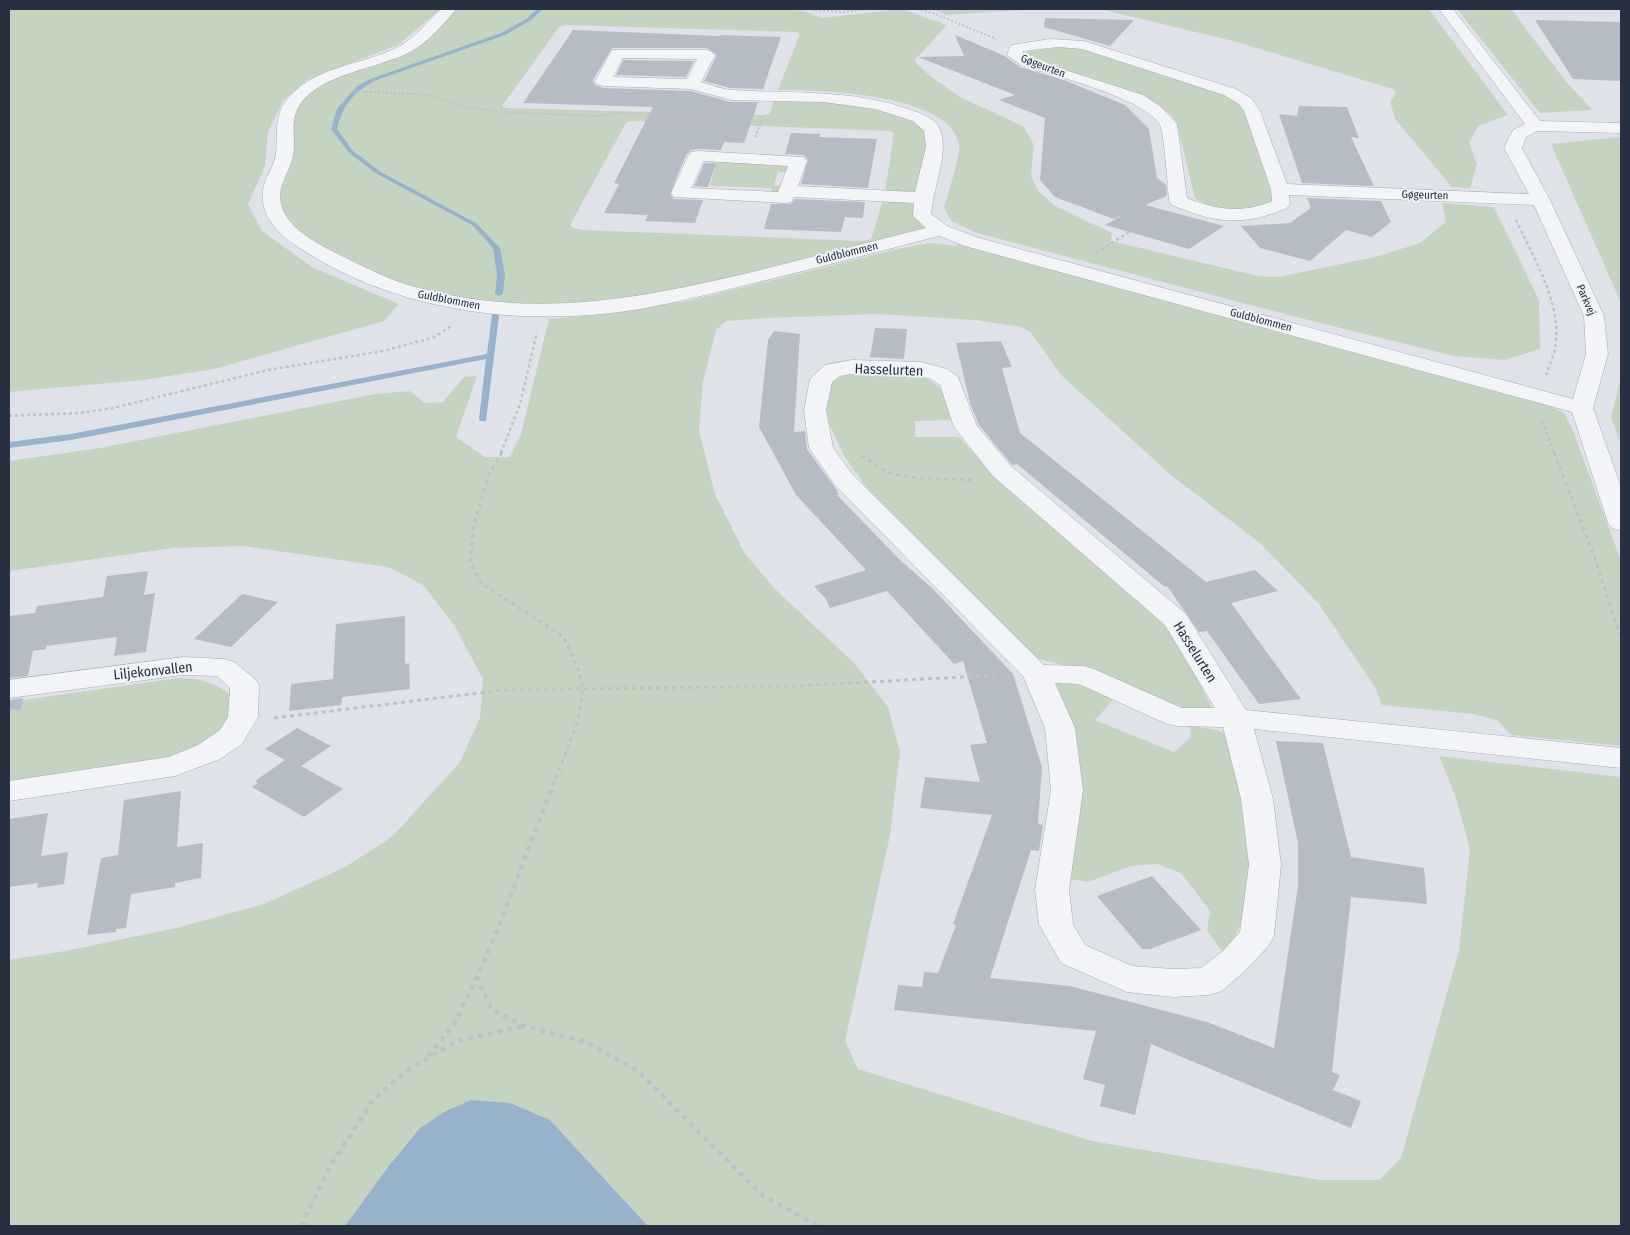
<svg xmlns="http://www.w3.org/2000/svg" width="1630" height="1235" font-family="'Fira Sans Condensed',sans-serif">
  <rect width="100%" height="100%" fill="#dfe3e9"/>
  <!-- green -->
  <path fill="#c5d4c0" d="M9,9H441L398,45L307,80L283,101L268,132L265,166L248,204L262,231L312,267L399,304L384,321L214,369L144,380L9,392Z
    M453,9H780L804,11L821,18L902,9L947,25L914,61L930,76L960,97L1023,126L1034,145L1031,176L1038,191L1055,206L1112,233L1111,241L1258,276L1278,277L1375,257L1420,243L1446,222L1442,203L1494,207L1539,300L1540,349L1505,360L1454,356L1300,318L977,233L951,221L944,208C947,197 961,153 959,145C952,93 818,90 778,90L800,34L797,32L566,25L559,27L502,106L507,108L762,115L769,114L775,99C807,100 922,101 931,141C933,150 922,178 919,189L914,192H885L894,133L889,131L630,121L626,123L570,225L573,228L583,230L863,241L871,239L883,200L904,201L914,205L925,227L918,232L703,287L593,304L489,305L421,290L369,272L329,251L307,237L290,224L282,214L278,197L296,108L304,97L339,75L421,44Z
    M930,9H1037L947,15Z
    M1100,9H1429L1508,115L1478,126L1469,143L1477,164L1470,188L1452,187L1395,119L1390,101L1396,94L1393,89L1233,41Z
    M1457,9H1511L1567,83L1593,110L1540,113Z
    M1037,46H1073L1209,87L1233,99L1243,107L1275,197L1272,204L1263,209H1217L1202,203L1195,198L1177,124L1172,116L1161,107L1032,60L1027,53L1030,49Z
    M1621,137V303L1551,144Z
    M719,161L779,163L788,167L787,172H778L774,185L783,186L780,191L770,194L772,188L710,186L715,169L706,168L708,163Z
    M929,243L955,246L961,243L1547,405L1564,413L1572,428L1621,561V746L1511,735L1497,720L1473,714L1382,705L1376,689L1319,604L1260,543L1172,476L1062,376L1031,333L1022,327L975,320L876,314L769,318L726,321L716,330L703,381L699,431L715,494L745,554L776,590L855,664L888,707L900,752L890,835L845,1041L858,1069L1092,1141L1320,1180H1379L1401,1158L1459,950L1470,849L1455,795L1439,756L1621,777V1226H648L550,1120L388,1167L345,1226H9V960L65,951L176,928L264,904L345,867L392,837L460,762L480,718L483,679L454,625L423,585L388,567L243,546L174,548L9,571V461L100,448L375,394L410,391L424,403L443,402L464,377L477,376L456,437L485,457H510L521,434L549,319L606,314L687,301L897,249Z
    M852,372C880,373 923,366 941,390C946,398 948,411 951,420L915,421V437H959L992,473L1161,621L1188,657L1212,709H1181L1113,678L1039,659L1024,647L872,495L844,456L830,426L826,407L830,384L836,377Z
    M1621,376V444L1611,418Z
    M179,678C201,679 218,682 233,698L232,713L221,732L197,748L168,757L9,781V702Z
    M1063,680L1094,690L1113,700L1095,720L1174,752L1191,737L1190,726L1217,730L1231,736L1253,846L1247,908L1234,940L1223,953L1207,930L1210,911L1182,874L1158,864L1131,866L1088,882L1070,879L1080,815L1081,779L1055,684Z"/>
  <!-- water -->
  <path fill="#98b2cc" d="M471,1100L510,1103L550,1120L648,1226H345L388,1167L420,1128L446,1111Z"/>
  <g fill="none" stroke-linecap="round" stroke-linejoin="round">
    <!-- stream -->
    <path fill="#98b2cc" fill-rule="evenodd" d="M537,9H543L530,21L505,35L374,81C352,94 343,105 337,129L353,151L381,172L476,223L500,248L505,275L503,294L499,296L495,294L497,275L493,248L472,225L377,174L349,153L331,129L337,109L356,87L370,79L501,33L526,19Z
      M492,314H498L499,316L486,421H480L479,419L486,359L71,440L9,448V442L71,434L487,354Z"/>
  </g>
  <!-- building -->
  <path fill="#b6bcc6" d="M1045,18L1134,20L1110,46L1044,27Z
    M1535,20L1621,22V81L1573,79Z
    M573,30L720,36L721,35L781,37L763,89L730,88L704,81L717,55L707,48H612L593,80L595,85L603,88L691,91L730,102H758L744,143L724,142L721,150L697,149L691,150L686,155L670,194L674,199L703,200L695,223L645,221L648,215L604,213L619,184L614,183L653,107L523,103Z
    M955,35L1005,56L1020,67L1064,80L1125,105L1149,129L1157,178L1166,185L1167,196L1145,205L1224,226L1189,249L1105,225L1125,214L1114,219L1055,197L1040,180L1045,118L999,100L1015,95L918,57L964,56Z
    M623,60L694,61L686,77L616,75Z
    M1299,106L1347,107L1359,138L1351,137L1374,186L1302,183L1279,114L1297,116Z
    M791,133L820,134L819,137L877,139L868,188L801,184L808,160L804,155L785,154Z
    M704,163L716,164L708,187L694,186Z
    M1307,198L1381,201L1391,222L1372,237L1346,230L1310,261L1260,248L1241,226L1290,223L1311,208Z
    M795,199L865,202L863,218L845,217L841,232L764,229L771,204H791Z
    M875,328L907,329L904,359L870,357Z
    M774,331L800,334L794,432L805,431L807,449L836,489L839,495H837L900,560L932,588L1013,674L1042,767L1038,824L1043,825L1039,851L1031,850L990,978L1070,986L1207,1022L1274,1048L1298,886V843L1276,741L1323,743L1351,857L1424,868L1427,904L1351,897L1332,1072L1340,1075L1333,1090L1361,1101L1351,1128L1151,1044L1135,1115L1100,1106L1105,1085L1083,1079L1096,1031L894,1010L898,985L922,987L924,972L938,973L956,925L953,924L992,815L920,808L925,777L980,782L970,745L987,743L963,661L954,664L887,591L830,608L826,599L814,586L866,570L796,495L759,427L768,340Z
    M1001,341L1012,367L1002,368L1020,433L1206,582L1255,570L1278,591L1231,603L1301,699L1259,704L1207,631L1199,632L1167,586L1165,587L1017,464L1012,465L979,425L970,403L956,343Z
    M148,571L144,595L155,593L146,652L114,656L117,637L46,646V649L33,651L28,676L9,678V616L35,613L37,606L103,597L107,576Z
    M242,594L278,602L231,647L194,639Z
    M405,616V664L409,663L410,689L342,697L341,705L289,711L291,684L333,679L336,624Z
    M23,698L21,710L9,709V700Z
    M297,728L331,746L301,766L343,789L304,817L252,787L258,783L255,781L285,760L265,749Z
    M181,791L177,847L203,843L201,878L175,883V887L131,894L126,928L116,929V932L87,935L101,858L118,855L124,800Z
    M48,813L41,856L68,852L64,884L37,888L38,883L9,887V819Z
    M1152,876L1201,930L1150,949H1142L1097,896Z"/>
  <g fill="none" stroke-linecap="round" stroke-linejoin="round">
    <!-- minor casing -->
    <g stroke="#a4aab3" stroke-width="1">
      <path id="minor" d="M441,9H456C444,24 427,43 410,52C378,69 316,74 298,108C290,122 296,141 293,156C291,167 284,177 281,188C275,219 304,236 328,249C354,262 380,276 408,285C532,321 639,299 760,270C815,256 870,242 926,228L913,216L914,203L794,197L791,202L785,203L674,197L671,193L688,156L691,152L697,151L804,157L807,161L798,186L915,192L926,147L924,131L913,121L875,109L823,102L731,100L691,89L603,86L597,84L595,81L612,50H707L712,52L715,55L701,82C712,85 723,90 734,90C794,94 850,89 908,109C920,113 937,118 941,132C948,156 933,188 931,214L947,226L979,238L1573,399L1586,354L1584,316L1534,205L1289,195L1290,204L1287,208C1243,227 1215,223 1172,205L1169,201C1168,188 1164,132 1160,125C1145,98 1052,75 1021,65L1007,55L1011,45L1050,39L1084,41L1236,89L1251,98L1260,111L1287,184L1529,194L1504,148L1513,130L1525,124L1439,9H1453L1540,121L1621,123V133L1538,131L1526,137L1522,148L1550,200L1604,316L1608,354L1593,408L1621,487V531L1612,528L1608,523L1572,412L965,246L939,236C881,251 824,266 766,280C720,291 674,304 627,311C514,327 391,310 295,245C274,231 256,209 265,182C269,173 274,164 276,154C278,138 274,119 284,104C309,66 362,66 400,46C416,37 428,21 441,9ZM1058,47L1082,49L1224,95L1239,104L1244,111L1271,189L1272,201C1241,214 1217,210 1187,198L1177,124L1160,106L1143,95L1031,59L1023,53V51ZM622,58L697,59L687,79L613,77ZM703,161L788,166L778,192L691,188Z
        M852,360L921,362L947,369L958,377L977,426L1011,466L1186,614L1246,710L1621,748V768L1254,729L1273,799L1281,865L1274,936L1269,945L1247,969L1222,991L1209,995L1173,997L1127,992L1061,963L1039,924L1035,890L1051,790L1045,728L1023,676L835,485L809,448L804,410L810,379L825,365ZM852,374L920,376L931,379L940,385L954,427L993,476L1165,625L1215,708H1182L1094,669L1084,666L1044,665L853,475L833,448L826,410L832,382L840,376ZM1055,683L1079,684L1167,724L1178,726L1223,727L1241,799L1249,865L1240,932L1223,951L1201,968L1173,969L1132,966L1085,945L1073,924L1069,890L1083,790L1075,728Z
        M183,657L224,659L234,662L255,679L259,685L258,717L242,744L220,759L175,776L9,801V781L169,757L198,745L220,730L228,717L230,688L217,676L183,675L9,698V680Z"/>
    </g>
    <!-- path-far3 -->
    <path stroke="#bdc1c8" stroke-width="2" stroke-dasharray="2 2" stroke-linecap="butt" d="M799,9L842,12L870,9
      M917,9L933,13L996,39
      M354,91L431,95L470,108L502,112L597,116L619,113L717,116
      M755,137L763,117"/>
    <!-- path-far2 -->
    <path stroke="#bdc1c8" stroke-width="2.5" stroke-dasharray="3 3" stroke-linecap="butt" d="M1516,220C1533,257 1560,300 1556,341C1555,354 1550,364 1546,375
      M1096,253L1159,213
      M9,416L80,413L113,408L268,370L383,351L435,337L451,326
      M1542,421L1554,453
      M501,453L520,404L537,332"/>
    <!-- path-far1 -->
    <path stroke="#bdc1c8" stroke-width="3" stroke-dasharray="4 4" stroke-linecap="butt" d="M502,452L489,474L474,525L470,561L481,583L564,637L579,671L583,688L578,721L551,791
      M1554,452L1596,562L1621,639
      M861,456C871,460 878,469 888,472C915,481 946,478 974,480
      M274,718L503,690L795,686L998,675"/>
    <!-- path -->
    <path stroke="#bdc1c8" stroke-width="4.5" stroke-dasharray="5 5" stroke-linecap="butt" d="M551,790L497,931L477,977L492,1010L524,1026L586,1042L638,1071L762,1195L818,1226
      M428,1056L454,1024L477,977
      M301,1226L329,1168L372,1101L406,1071L457,1041L524,1026"/>
    <!-- minor -->
    <use href="#minor" fill="#f2f4f7" fill-rule="evenodd"/>
  </g>
  <g text-anchor="middle" dominant-baseline="central" stroke-width="4" stroke-linejoin="round" paint-order="stroke">
    <!-- far-street labels -->
    <g font-size="11" fill="#273141" stroke="#eff2f7">
      <text transform="translate(1043 66) rotate(21)">Gøgeurten</text>
      <text transform="translate(1425 195) rotate(2)">Gøgeurten</text>
      <text transform="translate(847 253) rotate(-14)">Guldblommen</text>
      <text transform="translate(449 300) rotate(11)">Guldblommen</text>
      <text transform="translate(1586 300) rotate(67)">Parkvej</text>
      <text transform="translate(1261 320) rotate(15)">Guldblommen</text>
    </g>
    <!-- street labels -->
    <g font-size="14" fill="#273141" stroke="#eff2f7">
      <text transform="translate(889 370) rotate(2)">Hasselurten</text>
      <text transform="translate(1195 652) rotate(58)">Hasselurten</text>
      <text transform="translate(153 671) rotate(-6)">Liljekonvallen</text>
    </g>
  </g>
  <!-- border -->
  <rect width="1630" height="1235" fill="none" stroke="#273141" stroke-width="20"/>
</svg>
